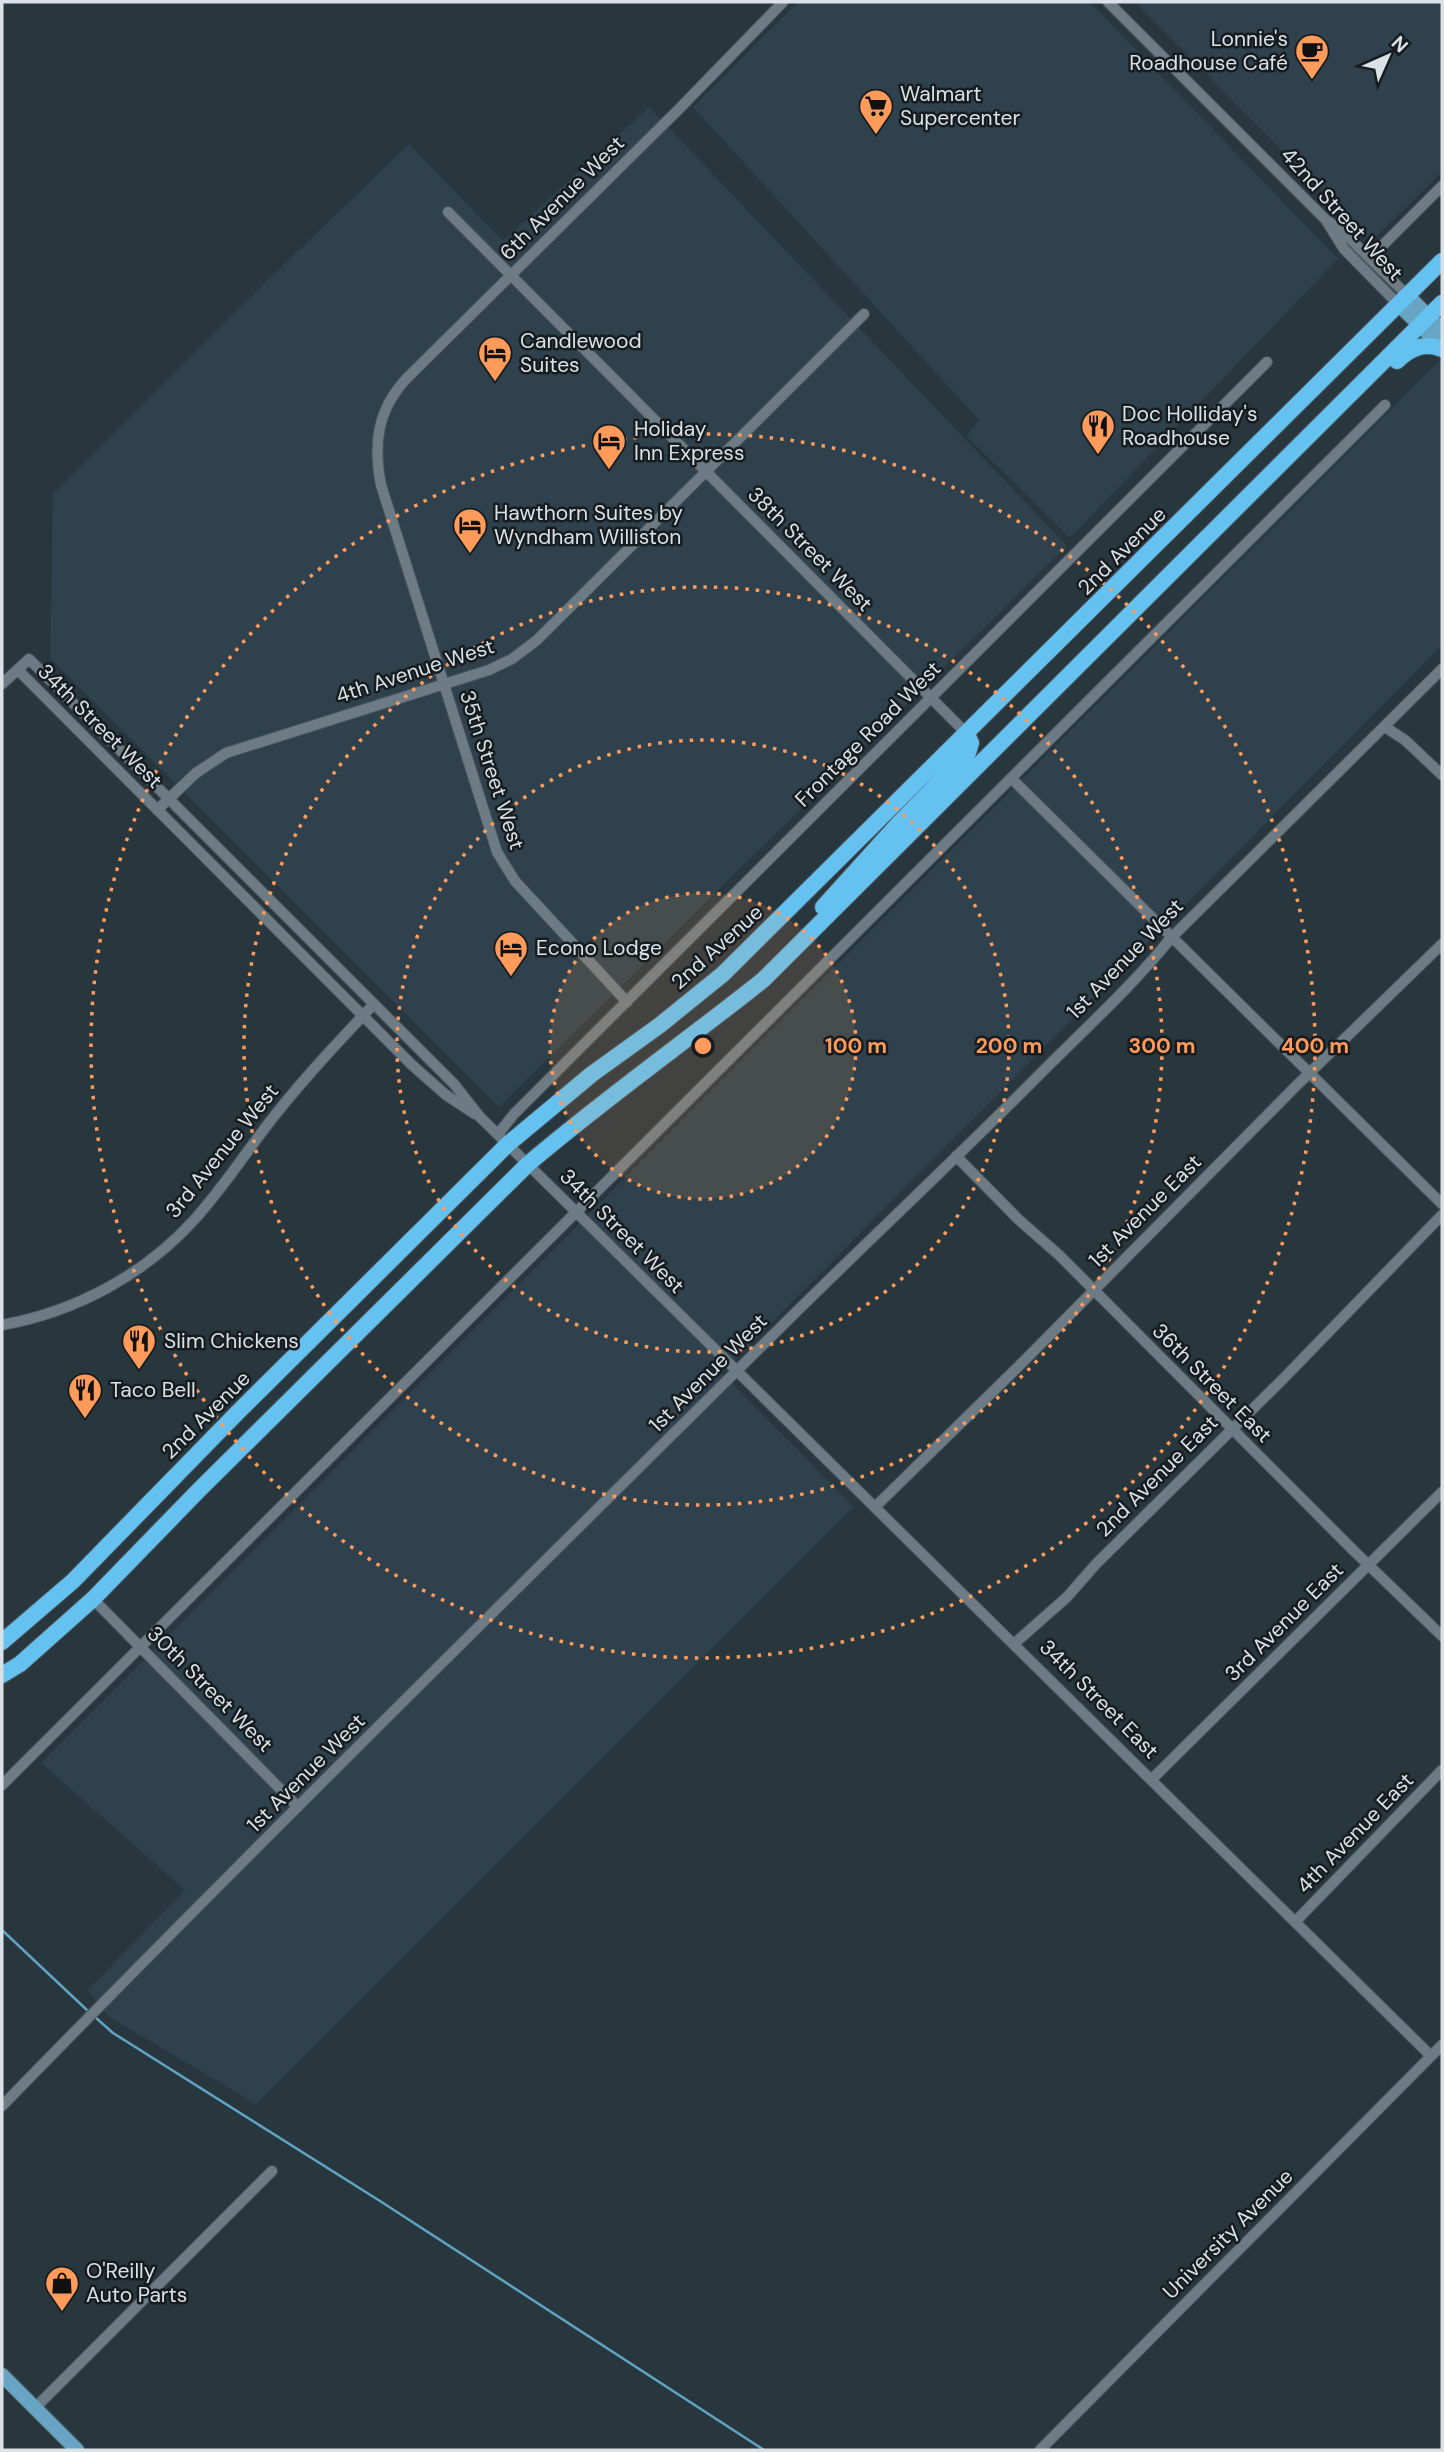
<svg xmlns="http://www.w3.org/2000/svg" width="1444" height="2452" font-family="'DM Sans',sans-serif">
  <rect width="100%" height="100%" fill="#28363d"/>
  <!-- built -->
  <path fill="#2e414c" d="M798,2H1090L1338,259L1070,538L966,436L979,420L693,107Z
    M1135,2H1442V172L1372,241Z
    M649,107L1067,546L499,1107L50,658L53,494L238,309L409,144L503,241Z
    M1438,362L1442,364V645L722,1373L854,1507L256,2104L109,2017L88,1990L185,1890L41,1763Z"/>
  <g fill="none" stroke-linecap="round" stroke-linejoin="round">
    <!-- stream -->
    <path stroke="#5fa4c2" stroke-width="2.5" d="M2,1930L88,2011
      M95,2017L113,2033L380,2201L764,2450"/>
    <!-- minor casing -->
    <g stroke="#49545b" stroke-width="12">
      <path id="minor" d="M1108,2L1326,220L1344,249L1399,305
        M448,212L967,734
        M1328,221L1349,238L1408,296
        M1370,258L1442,186
        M18,670L412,1065L446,1095L475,1114
        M2,684L29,659L454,1084L480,1117C795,1432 1115,1742 1431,2056
        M1385,727L1405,740L1442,775
        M1011,778L1442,1204
        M157,810L196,773L226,753L489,670L512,659L537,640L864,314
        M627,1002L515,881L497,852L381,485C373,444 377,410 407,378L679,109L783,2
        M498,1134L514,1114L1267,362
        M956,1156L1018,1219L1059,1255L1353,1550L1442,1636
        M2,1325C75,1312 144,1275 194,1220C224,1187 248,1149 275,1115C306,1076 340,1040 374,1004
        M876,1506L1023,1362L1296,1086L1442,944
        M93,1599L298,1807
        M1015,1643L1067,1597L1096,1564L1284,1378L1442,1215
        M1152,1779L1442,1492
        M2,1785L1385,405
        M1295,1922L1442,1770
        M2,2106C261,1840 526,1580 789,1319C874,1235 961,1154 1045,1069C1088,1026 1133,985 1171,938L1442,669
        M35,2408L272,2171
        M1040,2450L1442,2045"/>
    </g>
    <!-- major casing -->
    <g stroke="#49545b" stroke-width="16">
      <path id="major" d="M1408,296L1442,330
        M1399,305L1442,347
        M2,2375L77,2450"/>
    </g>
    <!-- highway casing -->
    <g stroke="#49545b" stroke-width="18">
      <path id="highway" d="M1397,361C1410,348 1424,342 1442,349
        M823,907L899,823L968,753L971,743L967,734
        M2,1642L73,1581L238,1412L508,1144L592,1074L660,1025L723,974L1442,261
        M2,1675L20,1664L93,1599L199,1490L528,1164C604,1099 685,1042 763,980L1442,303"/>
    </g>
    <!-- minor -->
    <use href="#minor" stroke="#6d7c84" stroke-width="10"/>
    <!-- major -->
    <use href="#major" stroke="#68a5c5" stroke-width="14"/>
    <!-- highway -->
    <use href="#highway" stroke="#64c1f0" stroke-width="16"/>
  </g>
  <!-- distance rings -->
  <circle cx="703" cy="1046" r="153" fill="#ff9b5a" fill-opacity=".12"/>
  <g fill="none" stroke="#ff9b5a" stroke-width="3.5" stroke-dasharray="3.5 7">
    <circle cx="703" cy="1046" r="153"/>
    <circle cx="703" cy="1046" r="306"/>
    <circle cx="703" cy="1046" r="459"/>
    <circle cx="703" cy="1046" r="612"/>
  </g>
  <!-- icons -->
  <defs>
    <g id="cafe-pin" transform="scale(1.75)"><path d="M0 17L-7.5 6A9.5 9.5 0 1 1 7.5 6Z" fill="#ff9b5a" stroke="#161c1f"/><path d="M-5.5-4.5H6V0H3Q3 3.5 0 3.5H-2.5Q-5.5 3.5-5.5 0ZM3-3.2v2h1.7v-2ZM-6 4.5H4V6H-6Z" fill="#111"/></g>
    <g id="supermarket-pin" transform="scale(1.75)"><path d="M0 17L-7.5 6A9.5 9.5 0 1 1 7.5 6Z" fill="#ff9b5a" stroke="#161c1f"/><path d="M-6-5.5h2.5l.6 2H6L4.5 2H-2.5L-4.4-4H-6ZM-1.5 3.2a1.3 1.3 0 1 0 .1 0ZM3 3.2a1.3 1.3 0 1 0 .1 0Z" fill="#111"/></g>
    <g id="hotel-pin" transform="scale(1.75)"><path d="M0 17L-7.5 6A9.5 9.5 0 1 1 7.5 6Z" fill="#ff9b5a" stroke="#161c1f"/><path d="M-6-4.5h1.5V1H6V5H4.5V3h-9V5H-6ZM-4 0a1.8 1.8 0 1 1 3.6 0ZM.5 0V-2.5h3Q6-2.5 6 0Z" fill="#111"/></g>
    <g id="restaurant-pin" transform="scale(1.75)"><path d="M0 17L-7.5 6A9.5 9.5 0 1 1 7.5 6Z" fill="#ff9b5a" stroke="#161c1f"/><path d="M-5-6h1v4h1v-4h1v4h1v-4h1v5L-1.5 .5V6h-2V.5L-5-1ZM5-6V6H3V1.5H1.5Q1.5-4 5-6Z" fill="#111"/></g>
    <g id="shop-pin" transform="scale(1.75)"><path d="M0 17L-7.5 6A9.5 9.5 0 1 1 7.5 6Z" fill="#ff9b5a" stroke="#161c1f"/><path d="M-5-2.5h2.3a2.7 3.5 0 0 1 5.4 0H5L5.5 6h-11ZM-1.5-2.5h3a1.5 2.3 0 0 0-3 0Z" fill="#111"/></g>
  </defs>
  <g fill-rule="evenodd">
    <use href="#cafe-pin" x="1312" y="51"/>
    <use href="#supermarket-pin" x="876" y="106"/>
    <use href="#hotel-pin" x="495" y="353"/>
    <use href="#restaurant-pin" x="1098" y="426"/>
    <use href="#hotel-pin" x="609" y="441"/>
    <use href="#hotel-pin" x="470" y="525"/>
    <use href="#hotel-pin" x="511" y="948"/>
    <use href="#restaurant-pin" x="139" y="1341"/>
    <use href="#restaurant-pin" x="85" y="1390"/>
    <use href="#shop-pin" x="62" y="2283"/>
  </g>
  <g text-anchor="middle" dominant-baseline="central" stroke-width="5" stroke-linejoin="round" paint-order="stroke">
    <!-- poi labels -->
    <g font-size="21" fill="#dae2e7" stroke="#161c1f" text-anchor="start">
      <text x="1288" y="39" text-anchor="end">Lonnie's<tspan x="1288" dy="24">Roadhouse Café</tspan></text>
      <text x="900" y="94">Walmart<tspan x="900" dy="24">Supercenter</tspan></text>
      <text x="520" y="341">Candlewood<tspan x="520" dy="24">Suites</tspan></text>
      <text x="1122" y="414">Doc Holliday's<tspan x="1122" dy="24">Roadhouse</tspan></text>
      <text x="634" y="429">Holiday<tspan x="634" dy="24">Inn Express</tspan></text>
      <text x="494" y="513">Hawthorn Suites by<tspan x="494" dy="24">Wyndham Williston</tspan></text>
      <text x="536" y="948">Econo Lodge</text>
      <text x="164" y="1341">Slim Chickens</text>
      <text x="110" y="1390">Taco Bell</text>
      <text x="86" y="2271">O'Reilly<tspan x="86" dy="24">Auto Parts</tspan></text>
    </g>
    <!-- street labels -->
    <g font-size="21" fill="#dae2e7" stroke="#161c1f">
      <text transform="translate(562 198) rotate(-45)">6th Avenue West</text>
      <text transform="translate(1342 214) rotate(48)">42nd Street West</text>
      <text transform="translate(810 549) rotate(45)">38th Street West</text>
      <text transform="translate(1122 551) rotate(-45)">2nd Avenue</text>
      <text transform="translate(415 671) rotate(-18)">4th Avenue West</text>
      <text transform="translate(100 726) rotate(45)">34th Street West</text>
      <text transform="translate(868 734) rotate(-45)">Frontage Road West</text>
      <text transform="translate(492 770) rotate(72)">35th Street West</text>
      <text transform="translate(717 947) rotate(-42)">2nd Avenue</text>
      <text transform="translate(1125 959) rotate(-46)">1st Avenue West</text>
      <text transform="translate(222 1151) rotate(-51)">3rd Avenue West</text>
      <text transform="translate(1145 1211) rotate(-45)">1st Avenue East</text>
      <text transform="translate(622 1231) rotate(45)">34th Street West</text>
      <text transform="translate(708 1373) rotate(-45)">1st Avenue West</text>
      <text transform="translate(1212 1383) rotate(45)">36th Street East</text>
      <text transform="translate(206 1415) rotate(-45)">2nd Avenue</text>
      <text transform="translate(1157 1476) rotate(-45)">2nd Avenue East</text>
      <text transform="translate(1284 1622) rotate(-45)">3rd Avenue East</text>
      <text transform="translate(210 1689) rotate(45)">30th Street West</text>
      <text transform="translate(1099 1699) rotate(45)">34th Street East</text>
      <text transform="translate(306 1773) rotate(-45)">1st Avenue West</text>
      <text transform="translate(1355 1833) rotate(-46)">4th Avenue East</text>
      <text transform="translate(1228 2234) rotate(-45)">University Avenue</text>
    </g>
  </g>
  <circle cx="703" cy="1046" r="10" fill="#ff9b5a" stroke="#161c1f" stroke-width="3.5"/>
  <g font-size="21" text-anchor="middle" font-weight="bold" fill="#ff9b5a" stroke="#161c1f" stroke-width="5" stroke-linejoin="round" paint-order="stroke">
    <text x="856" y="1053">100 m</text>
    <text x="1009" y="1053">200 m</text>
    <text x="1162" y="1053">300 m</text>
    <text x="1315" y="1053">400 m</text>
  </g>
  <!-- border -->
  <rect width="1444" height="2452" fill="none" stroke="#dae2e7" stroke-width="7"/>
  <!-- north arrow -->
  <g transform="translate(1388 56) rotate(45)" stroke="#161c1f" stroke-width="5" paint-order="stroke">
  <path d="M0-5L12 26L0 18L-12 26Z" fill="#dae2e7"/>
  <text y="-10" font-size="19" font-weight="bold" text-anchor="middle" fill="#dae2e7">N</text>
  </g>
</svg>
